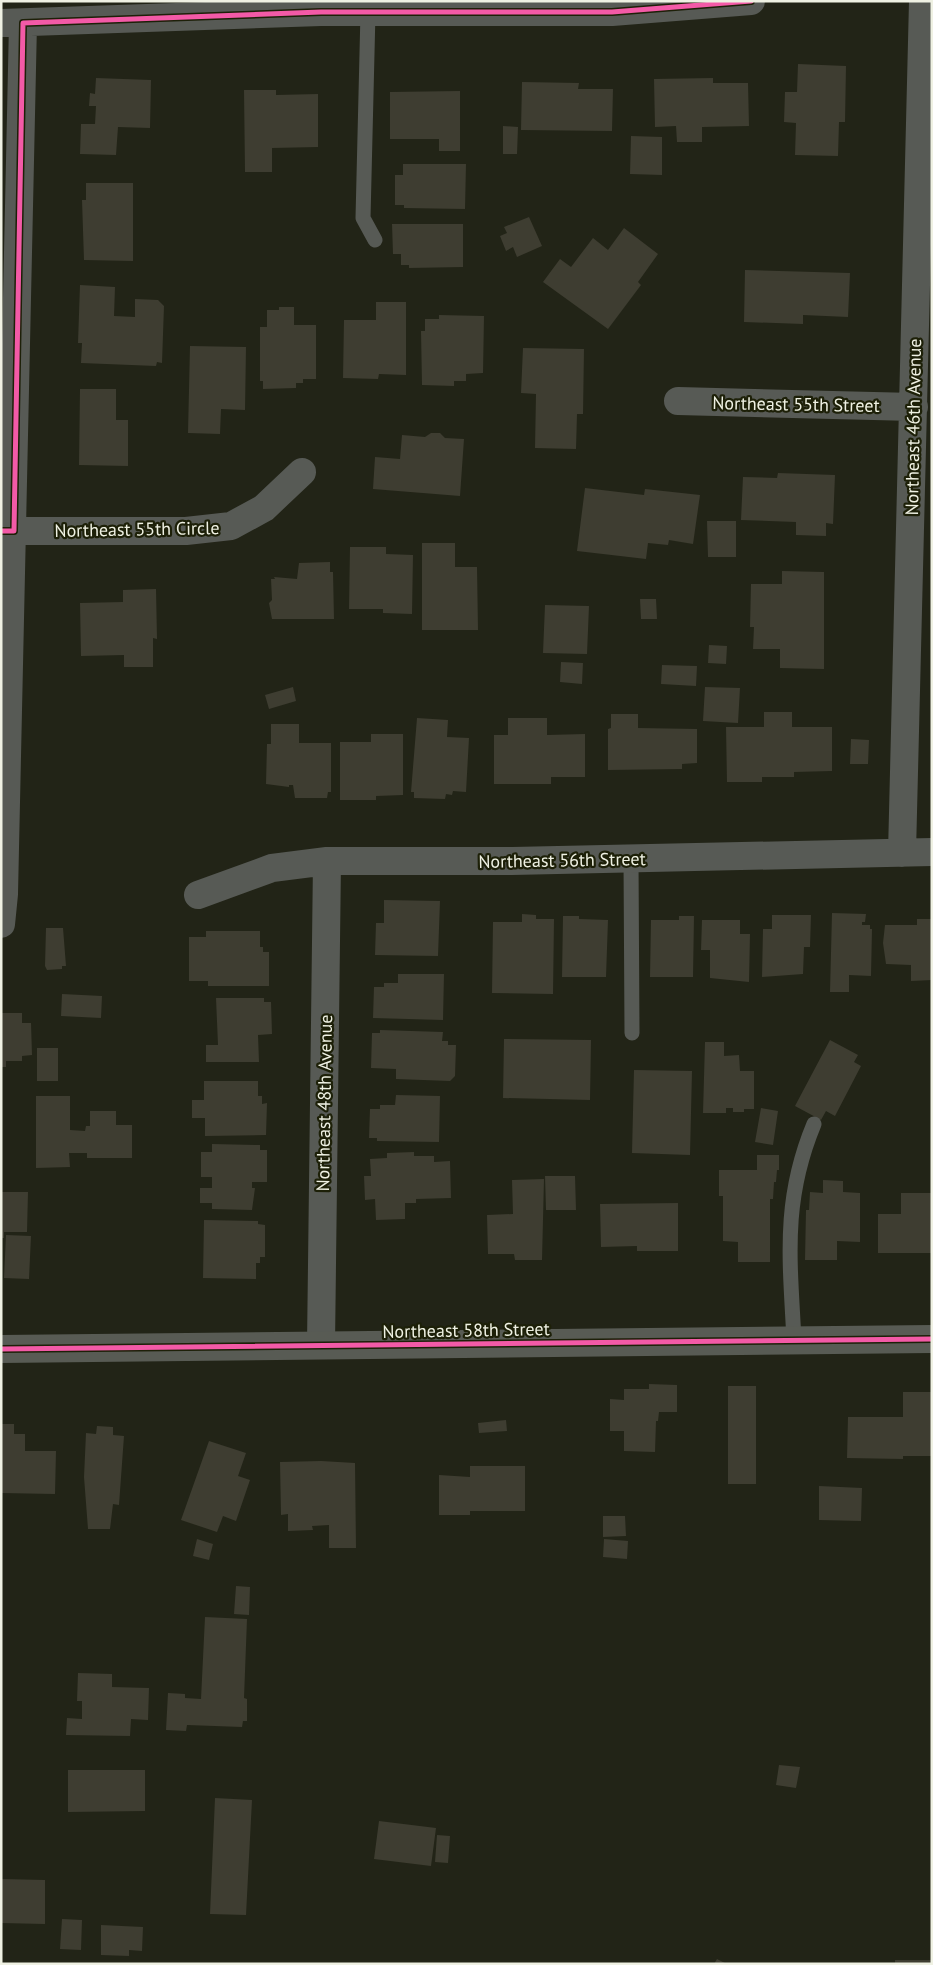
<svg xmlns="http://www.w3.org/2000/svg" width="933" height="1965" font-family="'PT Sans',sans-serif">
  <rect width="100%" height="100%" fill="#222417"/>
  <!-- building -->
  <path fill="#3e3d31" d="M798,64L846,66L845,122H839L838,156L795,155L796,123L784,122L785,92H797Z
    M96,78L151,80L150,128L118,127L116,155L80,154L81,124H95L96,106H89L90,93L95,94Z
    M713,78V83H748L749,126L702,127V142H677L676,126L655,127L654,79Z
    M522,82L579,83L578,89H613L612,131L521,130Z
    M244,90H276V95L318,94V147L272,148V172H245Z
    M460,91V151H439V139H390V92Z
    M503,126L518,127L517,154H503Z
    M631,136L662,137V175L630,174Z
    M403,164H466L465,209L404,208V205H395V175H403Z
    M86,183H133V261L84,260L82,200H86Z
    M529,217L542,246L517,257L513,247L506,251L500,236L507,233L504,227Z
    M392,224H463V267L409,268V265H401V254H393Z
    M624,228L658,254L638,282L641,285L608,329L543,282L560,259L571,267L593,238L608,250Z
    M745,270L850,273L848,317L803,315V324L744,322Z
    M80,285L115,287L114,316L135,317V299L158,300L164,306L162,363L157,362L156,366L81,363L82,343H78Z
    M376,302H406V375L379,374L378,379L343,378L344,320H376Z
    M279,307H294V325H316V379H303V383H296V388L263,389V381H260V327H267V310H279Z
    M439,315L484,316L483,373L466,374V381H454V386L422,385L421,331H425V319H439Z
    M190,346L246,347L245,410L221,409L220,434L188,433Z
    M523,348L584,349L583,414H577L576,449L535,448L536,394L521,393Z
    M80,389H116V420H128V466L79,465Z
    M431,433H440L445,438L464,439L460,496L373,489L375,457L400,459L402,435L425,437Z
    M778,473L835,475L833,524L826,523V536L796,535V522L741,520L743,477L777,478Z
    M585,488L644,495L645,489L700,495L693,544L669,540L668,545L648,543L646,559L577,551Z
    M707,521H736V557H708Z
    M422,543H455V567H477L478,630H422Z
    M350,547H386V554L413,555L412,614L383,613V609H349Z
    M330,562V572H333L334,619H272L269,603L272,600L271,579H275L274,577L297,579L299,563Z
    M782,571L824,572V669L780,668V649H753L754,627H750L751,584H782Z
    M156,589L157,639L153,638V667H124V655L81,656L80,603L123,602V590Z
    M640,599H656L657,619H641Z
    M545,605L589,606L587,654L543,653Z
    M709,645L727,646L726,664L708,663Z
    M561,662L583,663L582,684L560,682Z
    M662,665L697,666L696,686L661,684Z
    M293,687L296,701L269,709L265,695Z
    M705,687L740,688L738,723L703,721Z
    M764,712H792V727H832V771L794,772V777H762V782H727L726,727H764Z
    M611,714H638V728L697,729V763L682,764V769L608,770V729L611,728Z
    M417,718L448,720L447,737L469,738L466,792L453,791L452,795L446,794L445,799L414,798V792H411Z
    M508,718H547V735L585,734V777H551V784H494V735H508Z
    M271,724H299V743H331V792H328L327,798H295L293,785H289V787L266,784L267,744H271Z
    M371,734H403V795L376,796V800H340V742H371Z
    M851,739L869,740L868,764H850Z
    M384,900L440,901L438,956L375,955L376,923H384Z
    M832,913L866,914L865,922H862V925H870V929H872L871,976L849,975V992H830Z
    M522,914L536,915V919H554L553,994L492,993L493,922H522Z
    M772,915H811L810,947H804L803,974L762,977L763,929H772Z
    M563,916H579V919L608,920L606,977H562Z
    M679,916H694L693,977H650L651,920H679Z
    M917,919H932V980L911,981V965L886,964L883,943L885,925H917Z
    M702,920H740V934H750L749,982L710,978V950H701Z
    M46,928H63L66,966H62V969L47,970L45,966Z
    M206,931H260V947H263V952H269V986H208V981H189V937H206Z
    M398,974H444L443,1020L373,1018L374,987H384V983H398Z
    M62,994L102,996L101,1018L61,1016Z
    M216,998H264V1002H271L272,1034L258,1035L259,1062H206V1045H218Z
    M1,1013H22V1023H31L32,1055L22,1056V1061H6V1067H1Z
    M380,1030L443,1032L442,1041H448V1045H456L455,1076L450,1081L396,1079V1069L371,1068L372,1033H380Z
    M504,1039L591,1040L590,1100L503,1098Z
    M830,1040L858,1055L854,1062L861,1066L835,1116L826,1111L821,1120L795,1106Z
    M705,1042H724V1056L739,1055L740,1071H754V1109H744V1112H733V1108H726V1113H703Z
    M37,1048H58V1081H37Z
    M634,1070L692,1071L690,1155L632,1153Z
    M204,1081H258V1096H262V1104L267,1103L266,1135L205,1136V1118H192V1100H204Z
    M396,1095L440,1096L439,1142L377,1141V1138H369L370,1109H380V1105H395Z
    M36,1096H70V1130L85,1131L86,1126H90V1111H116V1125H132V1158H87V1153H69L70,1167L36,1168Z
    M761,1108L778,1111L773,1145L755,1142Z
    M212,1144L260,1145V1150H267V1182H252V1188H255L252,1210L212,1209V1203H200V1188H212V1177H201V1152H212Z
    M414,1152V1156H434V1162L450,1161L451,1198L416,1199V1203H405V1219L376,1220L375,1199L365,1200L364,1176H371L370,1159L387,1158V1153Z
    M757,1155H779V1170H777L776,1182H774L773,1199H770V1262H738V1242L723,1241V1196H719V1170H757Z
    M545,1176H575L576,1210H546Z
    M544,1179L542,1260H515L514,1254H488L487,1215L513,1214L512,1180Z
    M823,1180L843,1181V1192L860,1193V1242L837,1241V1260H805L806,1210H809L810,1192L823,1193Z
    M1,1192H28L27,1232H4V1238H1Z
    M901,1193H932V1253H878V1214H901Z
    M678,1203V1251H637V1246L601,1247L600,1204Z
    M204,1220L258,1221V1224L265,1225V1257H260V1263H256V1279L203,1278Z
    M6,1235L31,1236L29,1279L4,1278Z
    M649,1384L677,1385V1412H659L658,1421H656L655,1452L624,1451V1431H610V1399L624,1400V1389H649Z
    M728,1386H756V1484H728Z
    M903,1392H932V1456H903V1459L847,1458L848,1417H903Z
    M506,1420L507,1431L479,1433L478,1423Z
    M1,1424H14V1434H25V1451H56L55,1494L1,1493Z
    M97,1426L113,1427V1435L124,1436L119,1505L113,1504L110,1529H88L84,1477L86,1433L96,1434Z
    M209,1441L246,1453L238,1476L250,1480L236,1521L223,1516L217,1532L181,1520Z
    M321,1461L355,1463L356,1548H329V1525L312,1526L313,1530L288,1531V1514L281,1515L280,1462Z
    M470,1466H525V1511H470V1515H439V1475L470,1477Z
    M819,1486L862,1488L861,1521L819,1520Z
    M603,1516H625L626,1536L603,1537Z
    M197,1539L213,1544L209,1560L193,1556Z
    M604,1539L628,1541L627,1559L603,1557Z
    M236,1586L250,1587L249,1615L234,1614Z
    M205,1617L247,1619L244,1698L247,1699V1721H243L242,1727L187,1725L186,1731L166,1730L168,1693L185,1694V1698L201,1699Z
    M78,1673L112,1674V1687L149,1688L148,1720L131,1719L130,1736L66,1735L67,1718L82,1719V1701H77Z
    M779,1765L800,1767L796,1788L776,1785Z
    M68,1770H145V1811L68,1812Z
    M215,1798L252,1800L246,1915L210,1914Z
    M379,1821L436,1828L431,1866L374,1859Z
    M437,1835L450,1836L448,1863L435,1862Z
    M1,1879L45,1880V1924L1,1923Z
    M62,1919L82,1920L81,1950L60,1949Z
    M101,1925L143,1927L142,1951L129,1950V1956L101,1955Z
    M717,1959L727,1964H714Z
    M895,1960H932V1964H895Z"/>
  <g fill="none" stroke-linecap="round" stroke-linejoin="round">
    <!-- lane -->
    <path stroke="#575a55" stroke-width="15" d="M368,12L363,218L375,240
      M631,859L632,1033
      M794,1340C790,1260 782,1201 814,1124"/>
    <!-- street -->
    <path stroke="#575a55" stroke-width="28" d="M1,23L321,12H612L751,1
      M678,401L914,407
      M1,531H186L231,526L264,508L302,472
      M902,853L923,1
      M198,895L272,868L327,861H512L932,852
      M1,924L4,894L23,23
      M321,1345L327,861"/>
    <!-- secondary -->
    <path stroke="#585b54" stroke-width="28" d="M1,1349L932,1339"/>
    <!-- cycleway casing -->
    <g stroke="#1d2008" stroke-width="8">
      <path id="cycleway" d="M1,531H14L23,23L321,12H612L751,1
        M1,1349L932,1339"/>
    </g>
    <!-- cycleway -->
    <use href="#cycleway" stroke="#f35aa7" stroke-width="5"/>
  </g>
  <g text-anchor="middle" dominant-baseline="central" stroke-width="4.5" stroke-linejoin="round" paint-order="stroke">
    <!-- street labels -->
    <g font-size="18" fill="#eff1e3" stroke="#1d2008">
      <text transform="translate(796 404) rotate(1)">Northeast 55th Street</text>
      <text transform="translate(913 427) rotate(-89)">Northeast 46th Avenue</text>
      <text transform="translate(137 529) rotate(-1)">Northeast 55th Circle</text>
      <text transform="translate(562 860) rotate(-1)">Northeast 56th Street</text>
      <text transform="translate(324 1103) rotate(-89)">Northeast 48th Avenue</text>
      <text transform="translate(466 1330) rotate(-1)">Northeast 58th Street</text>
    </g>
  </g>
  <!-- border -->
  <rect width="933" height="1965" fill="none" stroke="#eff1e3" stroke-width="5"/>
</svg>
